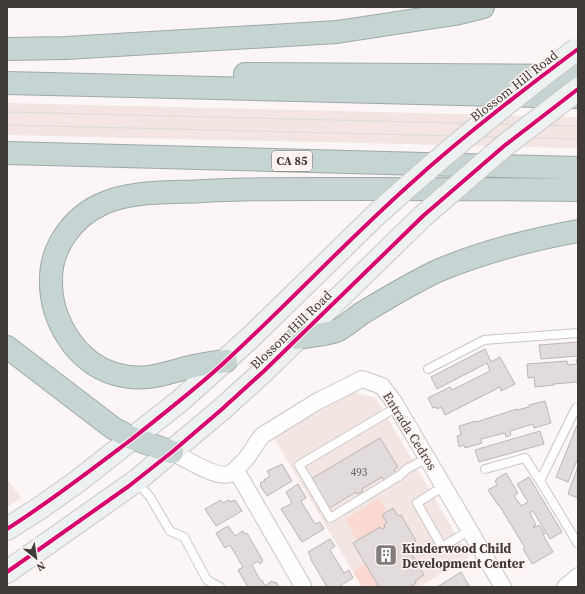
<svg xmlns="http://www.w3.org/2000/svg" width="585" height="594" font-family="'Source Serif 4',serif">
  <rect width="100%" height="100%" fill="#fbf6f5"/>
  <!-- built -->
  <path fill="#f2e5e2" d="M7,103L578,117V148L7,135Z
    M353,392L376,398L469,557L419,587H362L274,438Z
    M7,479L21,498L7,507Z"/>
  <!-- green -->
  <path fill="#fcd9d0" d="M379,499L387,512L382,515L387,523L357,540L345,519Z
    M365,564L379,587H362L353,572Z"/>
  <!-- building -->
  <path fill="#e1dcdb" stroke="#bbb6b5" d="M578,342V356L541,359L539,345Z
    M485,349L491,362L500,357L515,384L501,391L500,387L445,415L441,407L437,409L436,407L433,408L428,398L450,387L452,390L490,371L487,363L437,389L431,377Z
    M576,359H578V383L577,382L554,384V385L535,387L534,377L528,378L527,364L567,361L568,365L577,364Z
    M545,401L551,423L534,428L533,424L510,431L511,435L506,437L505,433L481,439L482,443L465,448L464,445L459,447L457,436L461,435L459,426L476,421V422L517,409V410L529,407V405Z
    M578,423V458L568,482L556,477Z
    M540,431L544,444L479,462L475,450Z
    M380,438L398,467L394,470L397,475L385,482L382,477L362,489L363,491L357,494L356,492L328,509L311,479Z
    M282,464L292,481L267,496L260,485L261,484L260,483L264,481L265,482L264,480L270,476L267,471Z
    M578,466V498L568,494Z
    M506,473L518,493L514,496L521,506L528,502L517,484L529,477L562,532L550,539L533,511L530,513L536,525L533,527L534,528L539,525L545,534L543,535L553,552L532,564L523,549L525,548L499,505H498L488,490L497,485L495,481L497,480L496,479Z
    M298,484L306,498L301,501L315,524L320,522L324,529L302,542L281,509L292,503L286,492Z
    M221,500L223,503L229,500L230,502L235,500L242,511L216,526L205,509Z
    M393,508L398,516L401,515L416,541L407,547L424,575L415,581L416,583L410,587H379L353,543L380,527L382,529L385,527L384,525L387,523L382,515Z
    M228,526L235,536L243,531L245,534L247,533L263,561L260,564L258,561L252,565L260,580H262L265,586L272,581L274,583L276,582L279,587H248L238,570L243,567L230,545L225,548L216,533Z
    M330,539L335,546L330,550L344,573L349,570L353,578L338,587H327L310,558L311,557L308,552Z
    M461,572L470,587H437Z"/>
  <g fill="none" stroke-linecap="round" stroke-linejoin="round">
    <!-- service casing -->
    <g stroke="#ccc7c6" stroke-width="10">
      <path id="service" d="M428,369L484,340L578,333
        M397,407L299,465L330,518L399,476L407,469L427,458
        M576,408L540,481L578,544
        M485,469L525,458L540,481
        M137,482L150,497L170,531L184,537L207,580L220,587
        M444,486L417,503L442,547L470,530"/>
    </g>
    <!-- minor casing -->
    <g stroke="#ccc7c6" stroke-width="18">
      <path id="minor" d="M172,452C185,458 216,479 229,474C235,471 240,465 245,460C252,452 256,442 263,435L318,401L362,379L382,386L394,402L503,587
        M236,470L303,586
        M565,587L578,576"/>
    </g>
    <!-- secondary casing -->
    <g stroke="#ccc7c6" stroke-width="24">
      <path id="secondary" d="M7,529L40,508L78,481L180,401L251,337L377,214
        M7,572L136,481L221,410L264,371L423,216"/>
    </g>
    <!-- motorway casing -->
    <g stroke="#9daaa8" stroke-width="24">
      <path id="motorway" d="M7,49L66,48L337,32L455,14L483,7
        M245,74L578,76
        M7,83L578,97
        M7,153L578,168
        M297,338C309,336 324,335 336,331C345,328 355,317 364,312C387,298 411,284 435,272C481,252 529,240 578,231
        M7,347L113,428L132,438L172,452
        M226,361C216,362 205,364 194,366C164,373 147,383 115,374C75,362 50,319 51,279C51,248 72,218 100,205C129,190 171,193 204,191C259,188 315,189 371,189C440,189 509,189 578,190"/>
    </g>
    <!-- service -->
    <use href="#service" stroke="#fefefe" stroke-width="8"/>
    <!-- minor -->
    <use href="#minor" stroke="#fefefe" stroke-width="16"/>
    <!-- secondary -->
    <use href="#secondary" stroke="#edf1f1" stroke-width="22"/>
    <!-- motorway -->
    <use href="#motorway" stroke="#c6d4d3" stroke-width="22"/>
    <!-- tram -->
    <path stroke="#dcdbda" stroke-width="1" d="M7,112L578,126
      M7,125L578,139"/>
    <!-- secondary-bridge casing -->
    <g stroke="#ccc7c6" stroke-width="24" stroke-linecap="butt">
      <path id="secondary-bridge" d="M377,214C441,156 508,101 577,49
        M423,216L504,146L578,89"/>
    </g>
    <!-- secondary-bridge -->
    <use href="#secondary-bridge" stroke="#edf1f1" stroke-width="22"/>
    <!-- cycleway casing -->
    <g stroke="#fef5f2" stroke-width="6">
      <path id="cycleway" d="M7,529C51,501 91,470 132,439C164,413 197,388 227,360C292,300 351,236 417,178C468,132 523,90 578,49
        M7,572L129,486L172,452L221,410L264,371L423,216L504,146L578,89"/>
    </g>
    <!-- cycleway -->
    <use href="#cycleway" stroke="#d6006c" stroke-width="4"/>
  </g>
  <!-- icons -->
  <defs>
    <g id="building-square" transform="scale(1.15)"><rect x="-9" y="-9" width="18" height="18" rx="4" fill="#817c7b" stroke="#fef5f2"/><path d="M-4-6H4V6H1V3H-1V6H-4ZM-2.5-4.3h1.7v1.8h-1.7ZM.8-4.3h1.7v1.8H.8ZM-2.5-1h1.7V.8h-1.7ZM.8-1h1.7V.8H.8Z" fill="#fff"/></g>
  </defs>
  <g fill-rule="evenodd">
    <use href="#building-square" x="386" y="555"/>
  </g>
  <g text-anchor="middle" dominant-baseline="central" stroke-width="3" stroke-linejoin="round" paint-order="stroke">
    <!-- number labels -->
    <g font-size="11" fill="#686262">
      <text x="359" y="472">493</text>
    </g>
    <!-- shield labels -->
    <rect fill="#fef5f2" stroke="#797270" stroke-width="1" x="272" y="151" width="40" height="20" rx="3"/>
    <g font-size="12" font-weight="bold" fill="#403a39">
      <text x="292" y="161">CA 85</text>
    </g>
    <!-- street labels -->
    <g font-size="13" fill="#403a39" stroke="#fef5f2">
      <text transform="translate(514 86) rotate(-38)">Blossom Hill Road</text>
      <text transform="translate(291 330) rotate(-44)">Blossom Hill Road</text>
      <text transform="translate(410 431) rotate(58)">Entrada Cedros</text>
    </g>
    <!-- poi labels -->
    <g font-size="13" font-weight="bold" fill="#403a39" stroke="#fef5f2" text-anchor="start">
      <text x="402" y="548">Kinderwood Child<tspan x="402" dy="15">Development Center</tspan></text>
    </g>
  </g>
  <!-- border -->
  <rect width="585" height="594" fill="none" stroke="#403a39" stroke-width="16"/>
  <!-- north arrow -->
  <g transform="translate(36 558) rotate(150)" stroke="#fef5f2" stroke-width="3" paint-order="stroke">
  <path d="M0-3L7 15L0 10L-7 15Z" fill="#403a39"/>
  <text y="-6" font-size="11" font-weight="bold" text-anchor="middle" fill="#403a39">N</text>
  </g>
</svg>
